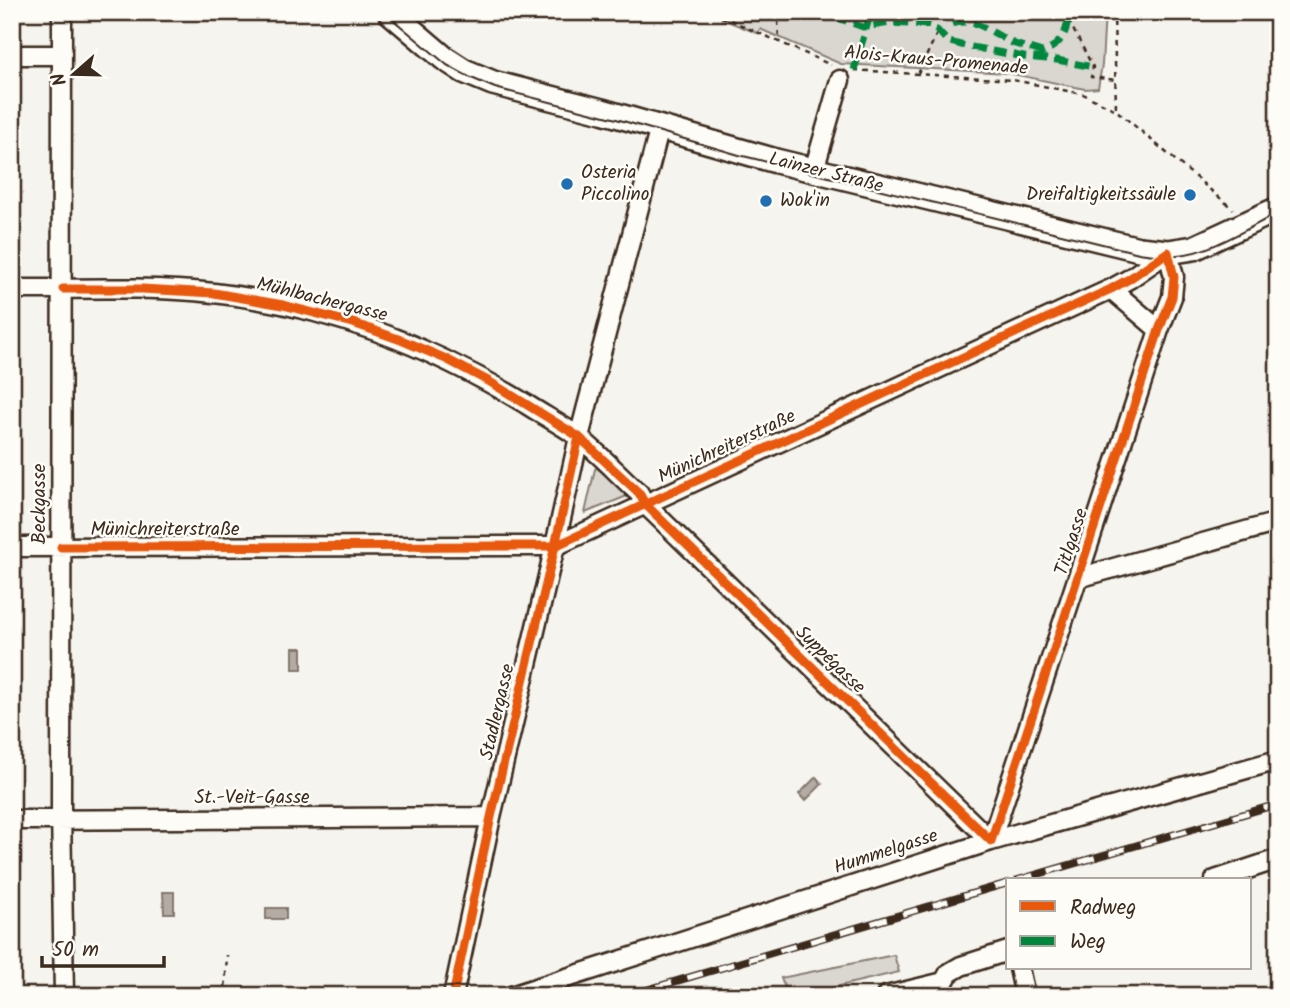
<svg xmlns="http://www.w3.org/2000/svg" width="1290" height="1008" font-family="Kalam,sans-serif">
  <rect width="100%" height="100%" fill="#f5f4ee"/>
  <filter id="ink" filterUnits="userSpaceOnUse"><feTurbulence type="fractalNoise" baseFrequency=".0143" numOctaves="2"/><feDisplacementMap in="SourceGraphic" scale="14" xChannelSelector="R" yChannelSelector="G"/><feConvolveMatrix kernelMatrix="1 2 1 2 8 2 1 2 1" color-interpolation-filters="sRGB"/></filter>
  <g filter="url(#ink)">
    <!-- green -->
    <path fill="#dad6d0" stroke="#8a8077" stroke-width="2" d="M719,12H1105L1102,65L1098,88L1085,89L1008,73L841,64L760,29L757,33L722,19L721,14Z
      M597,468L627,493V496L585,513L595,469Z
      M894,955L899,972L797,996H788L781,978Z"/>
    <!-- water -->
    <path fill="#b4aca4" stroke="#84786e" stroke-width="2" d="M293,648H302V669H293Z
      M816,777L822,784L805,801L799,794Z
      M163,892H174V913H164Z
      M266,908H286V919H266Z"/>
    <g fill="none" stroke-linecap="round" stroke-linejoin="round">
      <!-- minor casing -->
      <g stroke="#3b2a1e" stroke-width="23">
        <path id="minor" d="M62,12L61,808L64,996
          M12,55H62
          M814,170L840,80
          M12,289C79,289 147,286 214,293C328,306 429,345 526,404C543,415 560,424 576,435C598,452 618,474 639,493L645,504L991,841L1159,330L1172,297L1174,277L1168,252L1129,279L1111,289C929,372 748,457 566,541L555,546L12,547
          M1111,289L1159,330
          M1078,578L1278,522
          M12,820L491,817
          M1215,880L1278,859
          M1019,968L1025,996
          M453,996L491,817L555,546L579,437L660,127
          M511,996L991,841L1278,760
          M886,996L944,982
          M936,996L949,973L961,966L1008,951"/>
      </g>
      <!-- major casing -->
      <g stroke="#3b2a1e" stroke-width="28">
        <path id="major" d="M390,12L444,58L464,71L493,83L602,111L776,161L1139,249L1168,252L1194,248L1278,209"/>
      </g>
      <!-- path -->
      <path stroke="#3b2a1e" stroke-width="2.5" stroke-dasharray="5 5" stroke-linecap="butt" d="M712,12L831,65
        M774,12L778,20L779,42
        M1064,12L1093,67L1091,77L1116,80
        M1114,12L1116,110
        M854,70L1013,80L1083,94L1116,110L1233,209
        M918,74L938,31
        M211,996L225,992L227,955"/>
      <!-- minor -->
      <use href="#minor" stroke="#fdfcf7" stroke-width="18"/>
      <!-- major -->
      <use href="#major" stroke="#fdfcf7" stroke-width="23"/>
      <!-- tram -->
      <path stroke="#3b2a1e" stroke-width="2" d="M384,12L447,65L469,77L495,88L613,118L739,155L1139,253C1152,255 1164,257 1177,255C1210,253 1248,228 1278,213"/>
      <!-- rail casing -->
      <g stroke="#3b2a1e" stroke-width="8">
        <path id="rail" d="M1018,880L1278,804
          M626,996L1008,883"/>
      </g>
      <!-- rail -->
      <use href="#rail" stroke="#fdfcf7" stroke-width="5" stroke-dasharray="16" stroke-linecap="butt"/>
      <!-- quiet -->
      <path stroke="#00873e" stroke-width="7" stroke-dasharray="14 7" stroke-linecap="butt" d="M813,12L824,13L863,27L891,23L929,25L938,31L947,41L961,45L1024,57L1057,60L1093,67
        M939,12L940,17
        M952,24C977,16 993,35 1015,44C1024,47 1033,49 1042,52C1059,46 1065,37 1068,21
        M854,70L871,12"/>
      <!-- cycleway casing -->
      <g stroke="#fdfcf7" stroke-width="13">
        <path id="cycleway" d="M61,547L555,546L566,541C748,457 929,372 1111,289L1129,279L1168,252L1174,277L1172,297L1159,330L991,841L645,504L639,493L579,437L568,430L490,382L446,359L401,340L353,323L283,305L214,293L142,289H63
          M453,996L491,817L555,546L579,437"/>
      </g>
      <!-- cycleway -->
      <use href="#cycleway" stroke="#e8590c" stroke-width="9"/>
    </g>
  </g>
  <!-- markers -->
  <g fill="#1f6fb2" stroke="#fdfcf7" stroke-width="2.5">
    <circle cx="567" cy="184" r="7"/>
    <circle cx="1190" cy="195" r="7"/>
    <circle cx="766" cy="201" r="7"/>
  </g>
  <g text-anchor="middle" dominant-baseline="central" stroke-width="5" stroke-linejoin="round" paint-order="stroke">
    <!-- street labels -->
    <g font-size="19" fill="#3b2a1e" stroke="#fdfcf7">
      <text transform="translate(936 61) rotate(5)">Alois-Kraus-Promenade</text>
      <text transform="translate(826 173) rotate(14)">Lainzer Straße</text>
      <text transform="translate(322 300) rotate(14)">Mühlbachergasse</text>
      <text transform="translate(727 447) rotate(-25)">Münichreiterstraße</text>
      <text transform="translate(40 504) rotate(-90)">Beckgasse</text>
      <text x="165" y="530">Münichreiterstraße</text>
      <text transform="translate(1072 542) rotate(-72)">Titlgasse</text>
      <text transform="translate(830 660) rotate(44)">Suppégasse</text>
      <text transform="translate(498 712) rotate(-77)">Stadlergasse</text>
      <text x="252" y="798">St.-Veit-Gasse</text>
      <text transform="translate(886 852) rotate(-18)">Hummelgasse</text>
    </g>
    <!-- poi labels -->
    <g font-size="19" fill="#3b2a1e" stroke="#fdfcf7" text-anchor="start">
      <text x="581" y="173">Osteria<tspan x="581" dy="22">Piccolino</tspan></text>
      <text x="1176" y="195" text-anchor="end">Dreifaltigkeitssäule</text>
      <text x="780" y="201">Wok'in</text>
    </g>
  </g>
  <!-- margin -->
  <rect width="1290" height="1008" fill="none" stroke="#fdfcf7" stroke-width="42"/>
  <rect x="21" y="21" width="1248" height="966" fill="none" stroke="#3b2a1e" stroke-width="2.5" filter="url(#ink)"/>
  <!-- legend -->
  <rect x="1006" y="878" width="245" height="91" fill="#fdfcf7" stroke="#afa8a0" stroke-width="2"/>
  <rect x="1020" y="901" width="35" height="10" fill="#e8590c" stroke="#afa8a0" stroke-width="2"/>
  <text x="1070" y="914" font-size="21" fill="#3b2a1e">Radweg</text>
  <rect x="1020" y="936" width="35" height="10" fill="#00873e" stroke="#afa8a0" stroke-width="2"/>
  <text x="1070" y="948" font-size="21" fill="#3b2a1e">Weg</text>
  <!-- north arrow -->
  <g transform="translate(74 74) rotate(250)" stroke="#fdfcf7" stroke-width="5" paint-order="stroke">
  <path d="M0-5L12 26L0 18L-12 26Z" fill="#3b2a1e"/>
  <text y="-10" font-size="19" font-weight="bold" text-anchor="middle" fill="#3b2a1e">N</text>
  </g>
  <!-- scale -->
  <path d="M42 956v10h122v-10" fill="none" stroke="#3b2a1e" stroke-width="3.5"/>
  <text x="52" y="956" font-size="21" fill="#3b2a1e" stroke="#fdfcf7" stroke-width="5" paint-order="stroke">50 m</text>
</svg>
